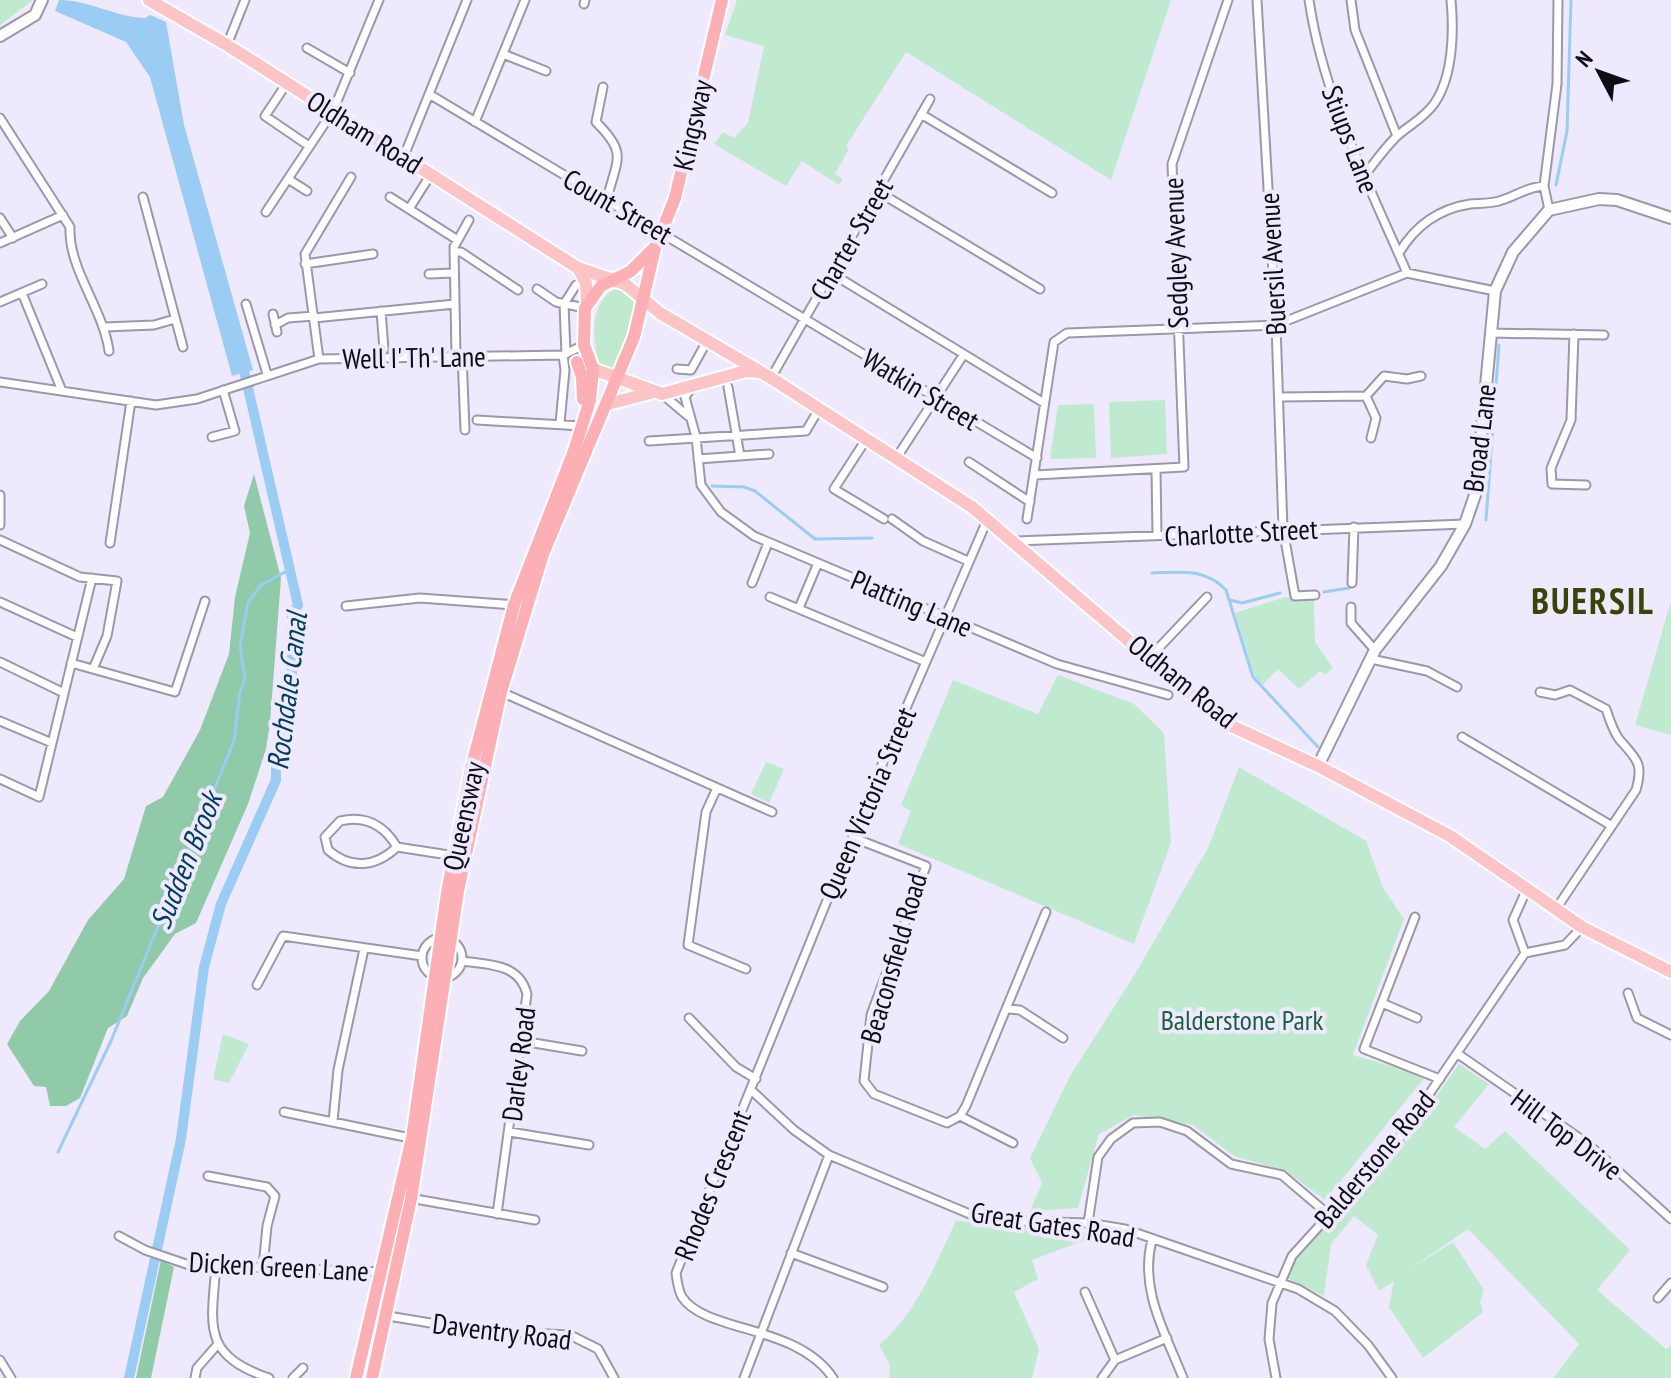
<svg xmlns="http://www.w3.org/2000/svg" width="1671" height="1378" font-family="'PT Sans Narrow',sans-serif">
  <rect width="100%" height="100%" fill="#efe9fd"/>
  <!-- green -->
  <path fill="#bfead0" d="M0,0H33L0,25Z
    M737,0H1171L1111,180L906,52L846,146L849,149L835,174L843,179L839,185L802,161L786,186L714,144L723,132L734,138L748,123L764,46L725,35Z
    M613,290H627L637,302L616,372L600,365C592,340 589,306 613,290Z
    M1165,400L1167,454L1111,458L1109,402Z
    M1094,404L1096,458L1050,459L1058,405Z
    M1285,597L1314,599L1315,642L1333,668L1325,675L1320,671L1299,689L1278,669L1262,685L1255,677L1235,613Z
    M1671,601V735L1635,725Z
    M1058,675L1134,704L1164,733L1171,843L1134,944L898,844L911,811L901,805L953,680L1038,714Z
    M766,762L784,769L769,803L751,794Z
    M1239,767L1366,841L1383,888L1404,919L1353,1055L1426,1076L1325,1200L1286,1171L1234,1156L1193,1125L1134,1115L1099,1134L1078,1208L1030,1211L1042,1183L1030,1158L1070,1076L1135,974L1208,848Z
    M223,1034L249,1044L229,1083L213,1079Z
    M1459,1064L1489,1084L1454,1127L1485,1149L1505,1131L1630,1250L1597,1290L1666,1349L1671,1345V1378H1554L1579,1344L1468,1229L1408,1270L1453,1242L1484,1290L1480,1302L1483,1312L1423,1358L1389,1307L1394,1281L1379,1291L1366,1265L1378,1235L1354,1216L1331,1244L1324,1296L1285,1277L1298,1255L1407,1138Z
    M956,1221L1122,1235L1085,1240L1032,1260L1038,1279L1014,1292L1039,1349L1032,1378H889L890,1365L879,1345C917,1313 935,1264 956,1221Z"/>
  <!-- forest -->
  <path fill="#90caa9" d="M254,474L281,578L270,723L266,749L248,804L196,923L175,934L143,978L127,1016L108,1028L80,1098L66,1106H50L46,1087L34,1086L7,1044L20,1021L49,991L88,920L124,879L146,806L163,797L200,730L229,654L235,597L250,533L244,506Z
    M161,1260L174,1267L151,1378H136Z"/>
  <!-- water -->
  <path fill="#9accf4" d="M59,0C89,0 115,17 145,18L150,15L166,22L184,125L253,370L232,376L150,77L126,42L55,11Z"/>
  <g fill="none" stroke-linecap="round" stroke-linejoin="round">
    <!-- stream -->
    <path stroke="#9accf4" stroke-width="3" d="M1556,185L1567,131L1571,0
      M712,486L744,487L755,491L815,539L872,538
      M1486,520L1499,345
      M1152,573C1181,572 1205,568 1226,590L1253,677L1318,747
      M1324,592L1349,588
      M1230,600L1242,603L1280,593
      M58,1152L111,1041L234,741L240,692L245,679L240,646L248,603L261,585L285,572"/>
    <!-- canal -->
    <path stroke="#9accf4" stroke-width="10" d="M129,1378L181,1139L204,967L221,904L276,780V756L292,676V616L298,605L242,362"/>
    <!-- minor casing -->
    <g stroke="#9d97a9" stroke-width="11">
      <path id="minor" d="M1257,0L1276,325L1283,529L1295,596L1315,595
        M1309,0C1323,96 1369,185 1407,273
        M1351,0L1355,30L1397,136
        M584,4L585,0
        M227,45L245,0
        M307,48L350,73
        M503,54L546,71
        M287,83L265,116L309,146
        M603,87L596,122C628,154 617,158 607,199
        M429,94L1037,458
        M921,114L1052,193
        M0,118L70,227C68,269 103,308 109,351
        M475,122L525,0
        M404,156L467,0
        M1364,176C1374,163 1384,149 1396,137C1409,125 1423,119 1434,104C1453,77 1454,32 1451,0
        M288,179L307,191
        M877,191L1040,289
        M143,197L183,347
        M390,197L456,239
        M409,209L431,174
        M1549,210L1544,186L1557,84L1558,0
        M266,212L333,111L379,0
        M0,218L13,238
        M0,243L63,215
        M454,252H461L518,290
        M1399,253C1415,226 1438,209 1470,204C1480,203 1492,204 1502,200C1518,195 1527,187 1544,186
        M305,264L373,254
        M831,273L1044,403
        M429,274L454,273
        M537,289L556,302L585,308
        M22,293L62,391
        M0,302L42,284
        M246,304L267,374
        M381,311L384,349
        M273,314L277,332
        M314,318L455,304
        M275,325L288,318L314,316
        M105,327L154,325L175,319
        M1490,333L1604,335
        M1574,334L1571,420L1551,468L1552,484L1586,485
        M566,354L564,304L576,285
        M456,355L454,247L469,220
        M462,355L465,430
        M319,359L305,254L351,177
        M677,369L691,370L707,341
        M771,378L930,99
        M0,382L156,405L197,399L319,359L563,355L584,345
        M692,387L685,397L696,437L701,485L721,512L754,536L1057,664L1168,695
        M728,387L740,456
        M662,394L688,416
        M1366,396L1376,418L1371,438
        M1279,397L1366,396L1384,376L1407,379L1421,376
        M477,420L582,426
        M560,423L565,370L563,355
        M212,437L235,431L223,390
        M867,438L834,489L884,519
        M649,441L806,431L819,409
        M897,457L964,354
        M698,459L769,454
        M969,462L1030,502
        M1156,469L1157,535
        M1035,475L1184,467L1172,164L1228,0
        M0,495V525
        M892,519L923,541L968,561
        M1027,519L1054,342L1067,333L1276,325L1407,273L1495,291
        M0,540L80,577L117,581L107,636L93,669
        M1016,541L1465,524
        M110,543L131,401
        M752,583L768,543
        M1352,583L1354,527
        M770,597L926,662
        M0,602L77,637
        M346,606L420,598L515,605
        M1351,607V623L1375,650
        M799,608L818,563
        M1151,656L1207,597
        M1371,659L1427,671L1457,687
        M0,662L64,693
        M71,663L175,692L205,601
        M499,691L772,812
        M1540,692L1555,695L1570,690L1606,709C1609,718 1613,731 1619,739C1636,759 1644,762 1636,790L1556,909
        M0,721L52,743
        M1462,737L1612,826
        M0,779L39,797L92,578
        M717,788L706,812L688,945L746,969
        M854,838L926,866L871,1015L864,1081L874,1094L947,1123L960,1116L966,1106L1046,912
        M397,847C384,825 365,815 340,821L325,837L328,850C351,870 376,867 397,847L455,856
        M1415,917L1364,1049L1440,1079
        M422 958a20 20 0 1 1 40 0a20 20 0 1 1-40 0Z
        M1525,953L1513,920L1526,891
        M1525,953L1565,945L1582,927
        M462,961C489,965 519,963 527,994L497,1214
        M257,985L283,936L422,956
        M1628,993L1637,1018L1671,1035
        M1382,1003L1417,1018
        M1006,1009L1020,1010L1063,1038
        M689,1018L736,1067L756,1079
        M522,1041L582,1051
        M1458,1054L1588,1144L1671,1219
        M751,1090L794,1130L829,1155L984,1220L1088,1223L1125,1229L1298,1289L1335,1311L1368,1345L1392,1378
        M284,1112L415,1139
        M960,1116L1013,1143
        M333,1121L338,1070L364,949
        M510,1132L589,1145
        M208,1176L267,1187L275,1196L267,1226L263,1267
        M398,1196L535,1220
        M1088,1223L1098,1157L1111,1139L1133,1123L1160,1122L1187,1131L1231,1164L1282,1175L1329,1215
        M119,1236L145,1250L189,1265L383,1272
        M1152,1240C1139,1290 1165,1332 1183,1378
        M791,1253L883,1287
        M216,1266C211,1327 202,1355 269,1378
        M1085,1292L1115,1360L1102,1378
        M1658,1298L1671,1283
        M382,1315L479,1331L570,1335L598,1349L614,1378
        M0,1360L11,1378
        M1115,1360L1167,1338
        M195,1378L197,1368L218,1344
        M293,1378L303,1368
        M744,1378L829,1155
        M833,1378C797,1324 706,1333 682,1297C678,1290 677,1280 676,1273L888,750L988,518
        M1276,1378L1269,1339L1272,1303L1292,1256L1400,1137L1525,953"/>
    </g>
    <!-- secondary casing -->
    <g stroke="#9d97a9" stroke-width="14">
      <path id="secondary" d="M0,36L35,15L42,0
        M1318,766L1375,650L1441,566L1465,524L1476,492L1495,291L1513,252L1549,210L1599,199L1617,200L1671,218"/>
    </g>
    <!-- primary casing -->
    <g stroke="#fff" stroke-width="16">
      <path id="primary" d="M149,0L227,45L578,268L625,284L660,313L771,378L972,507L1225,723L1318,766L1450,836L1582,927L1671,972
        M578,268L586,283L587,306
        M593,369L662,394L746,371L760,372
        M608,404L650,393"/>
    </g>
    <!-- trunk casing -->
    <g stroke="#fff" stroke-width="16">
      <path id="trunk" d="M577,362L582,377L583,399
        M356,1378L412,1138L447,893L471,769L514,605L574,451L590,400L593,369L584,345L585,308L601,286L631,271L652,250
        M372,1378L411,1199L458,891L501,692L543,554L634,337L655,248L675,198L722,0"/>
    </g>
    <!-- minor -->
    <use href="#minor" stroke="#fff" stroke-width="7"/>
    <!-- secondary -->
    <use href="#secondary" stroke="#fff" stroke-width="10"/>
    <!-- primary -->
    <use href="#primary" stroke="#fdc4c8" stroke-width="12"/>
    <!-- trunk -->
    <use href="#trunk" stroke="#fcb0b6" stroke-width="12"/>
  </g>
  <g text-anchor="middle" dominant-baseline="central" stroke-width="8" stroke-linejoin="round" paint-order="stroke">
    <!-- street labels -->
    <g font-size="28" fill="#0f0d14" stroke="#efe9fd">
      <text transform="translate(692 125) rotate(-77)">Kingsway</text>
      <text transform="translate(365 132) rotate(32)">Oldham Road</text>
      <text transform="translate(1351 139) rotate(69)">Stiups Lane</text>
      <text transform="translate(618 206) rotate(30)">Count Street</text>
      <text transform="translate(851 239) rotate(-60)">Charter Street</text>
      <text transform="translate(1175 253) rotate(-92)">Sedgley Avenue</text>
      <text transform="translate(1272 264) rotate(-93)">Buersil Avenue</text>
      <text transform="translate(414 357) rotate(-1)">Well I' Th' Lane</text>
      <text transform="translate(921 389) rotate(31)">Watkin Street</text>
      <text transform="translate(1479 438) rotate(-83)">Broad Lane</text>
      <text transform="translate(1241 532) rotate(-3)">Charlotte Street</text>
      <text transform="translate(912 603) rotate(23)">Platting Lane</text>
      <text transform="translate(1183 681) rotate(39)">Oldham Road</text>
      <text transform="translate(867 803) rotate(-67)">Queen Victoria Street</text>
      <text transform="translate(463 816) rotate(-78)">Queensway</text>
      <text transform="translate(893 958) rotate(-74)">Beaconsfield Road</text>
      <text transform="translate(518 1064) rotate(-83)">Darley Road</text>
      <text transform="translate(1567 1134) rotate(37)">Hill Top Drive</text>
      <text transform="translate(1374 1159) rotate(-50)">Balderstone Road</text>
      <text transform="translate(712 1185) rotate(-68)">Rhodes Crescent</text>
      <text transform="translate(1053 1224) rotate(9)">Great Gates Road</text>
      <text transform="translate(279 1266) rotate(3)">Dicken Green Lane</text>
      <text transform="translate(502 1331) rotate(7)">Daventry Road</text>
    </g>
    <!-- park labels -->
    <g font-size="28" fill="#1b5f3f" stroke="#efe9fd">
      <text x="1242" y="1019">Balderstone Park</text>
    </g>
    <!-- water labels -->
    <g font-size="30" font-style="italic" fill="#003f64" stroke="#efe9fd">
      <text transform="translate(286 691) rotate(-83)">Rochdale Canal</text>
      <text transform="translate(185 860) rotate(-68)">Sudden Brook</text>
    </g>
    <!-- district labels -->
    <g font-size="36" font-weight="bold" letter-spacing="2" fill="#3b4408" stroke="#efe9fd">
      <text x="1593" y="600">BUERSIL</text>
    </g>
  </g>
  <!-- north arrow -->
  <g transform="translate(1599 72) rotate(311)" stroke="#efe9fd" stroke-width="6" paint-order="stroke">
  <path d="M0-6L14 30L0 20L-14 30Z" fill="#0f0d14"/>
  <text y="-12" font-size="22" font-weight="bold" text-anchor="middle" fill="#0f0d14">N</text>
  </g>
</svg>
